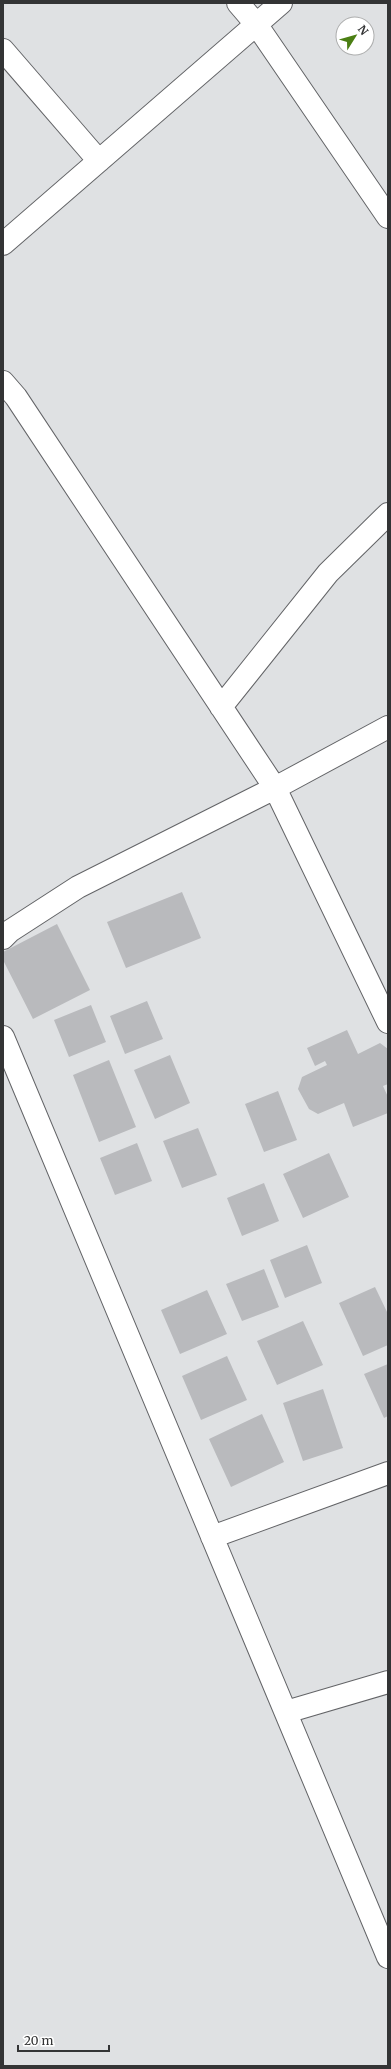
<svg xmlns="http://www.w3.org/2000/svg" width="391" height="2069" font-family="Merriweather,serif">
  <rect width="100%" height="100%" fill="#dfe1e3"/>
  <!-- building -->
  <path fill="#b9babd" d="M182,892L201,938L126,968L107,922Z
    M57,924L90,990L33,1019L3,960V952Z
    M147,1001L163,1039L125,1054L110,1016Z
    M91,1005L106,1042L69,1057L54,1020Z
    M347,1030L358,1054L380,1043L388,1049V1084L383,1086L388,1097V1113L353,1127L344,1103L318,1114L309,1109L298,1089L302,1077L327,1065L325,1061L315,1066L307,1048Z
    M170,1055L190,1103L155,1119L134,1070Z
    M109,1060L136,1127L99,1142L73,1075Z
    M278,1091L297,1140L264,1152L245,1104Z
    M198,1128L217,1175L182,1188L163,1141Z
    M137,1143L152,1181L115,1195L100,1158Z
    M329,1153L349,1197L303,1218L283,1174Z
    M264,1183L279,1221L242,1236L227,1198Z
    M307,1245L322,1283L285,1298L270,1260Z
    M264,1269L279,1307L242,1321L226,1284Z
    M375,1287L388,1314V1345L363,1356L339,1303Z
    M207,1290L227,1334L180,1354L161,1310Z
    M303,1321L323,1365L277,1385L257,1341Z
    M227,1356L247,1400L201,1420L182,1376Z
    M388,1364V1416L384,1418L364,1374Z
    M323,1389L343,1448L303,1461L283,1403Z
    M262,1414L284,1462L231,1487L209,1439Z"/>
  <g fill="none" stroke-linecap="round" stroke-linejoin="round">
    <!-- minor casing -->
    <g stroke="#636467" stroke-width="24">
      <path id="minor" d="M238,3L256,24L388,217
        M3,50L99,161
        M3,244L281,3
        M3,382L16,397L275,788L388,727
        M221,707L328,573L388,514
        M3,938L10,931L78,887L275,788L388,1022
        M3,1037L388,1957
        M212,1537L388,1473
        M286,1712L388,1682"/>
    </g>
    <!-- minor -->
    <use href="#minor" stroke="#fff" stroke-width="22"/>
  </g>
  <!-- border -->
  <rect width="391" height="2069" fill="none" stroke="#333435" stroke-width="8"/>
  <!-- north arrow -->
  <g transform="translate(355 36) rotate(53)"><circle r="19" fill="#ffffff" stroke="#adaeae"/>
  <path d="M0-3L7 15L0 10L-7 15Z" fill="#4b7f13"/>
  <text y="-6" font-size="11" font-weight="bold" text-anchor="middle" fill="#333435">N</text>
  </g>
  <!-- scale -->
  <path d="M18 2045v6h91v-6" fill="none" stroke="#333435" stroke-width="2"/>
  <text x="24" y="2045" font-size="12" fill="#333435" stroke="#ffffff" stroke-width="3" paint-order="stroke">20 m</text>
</svg>
